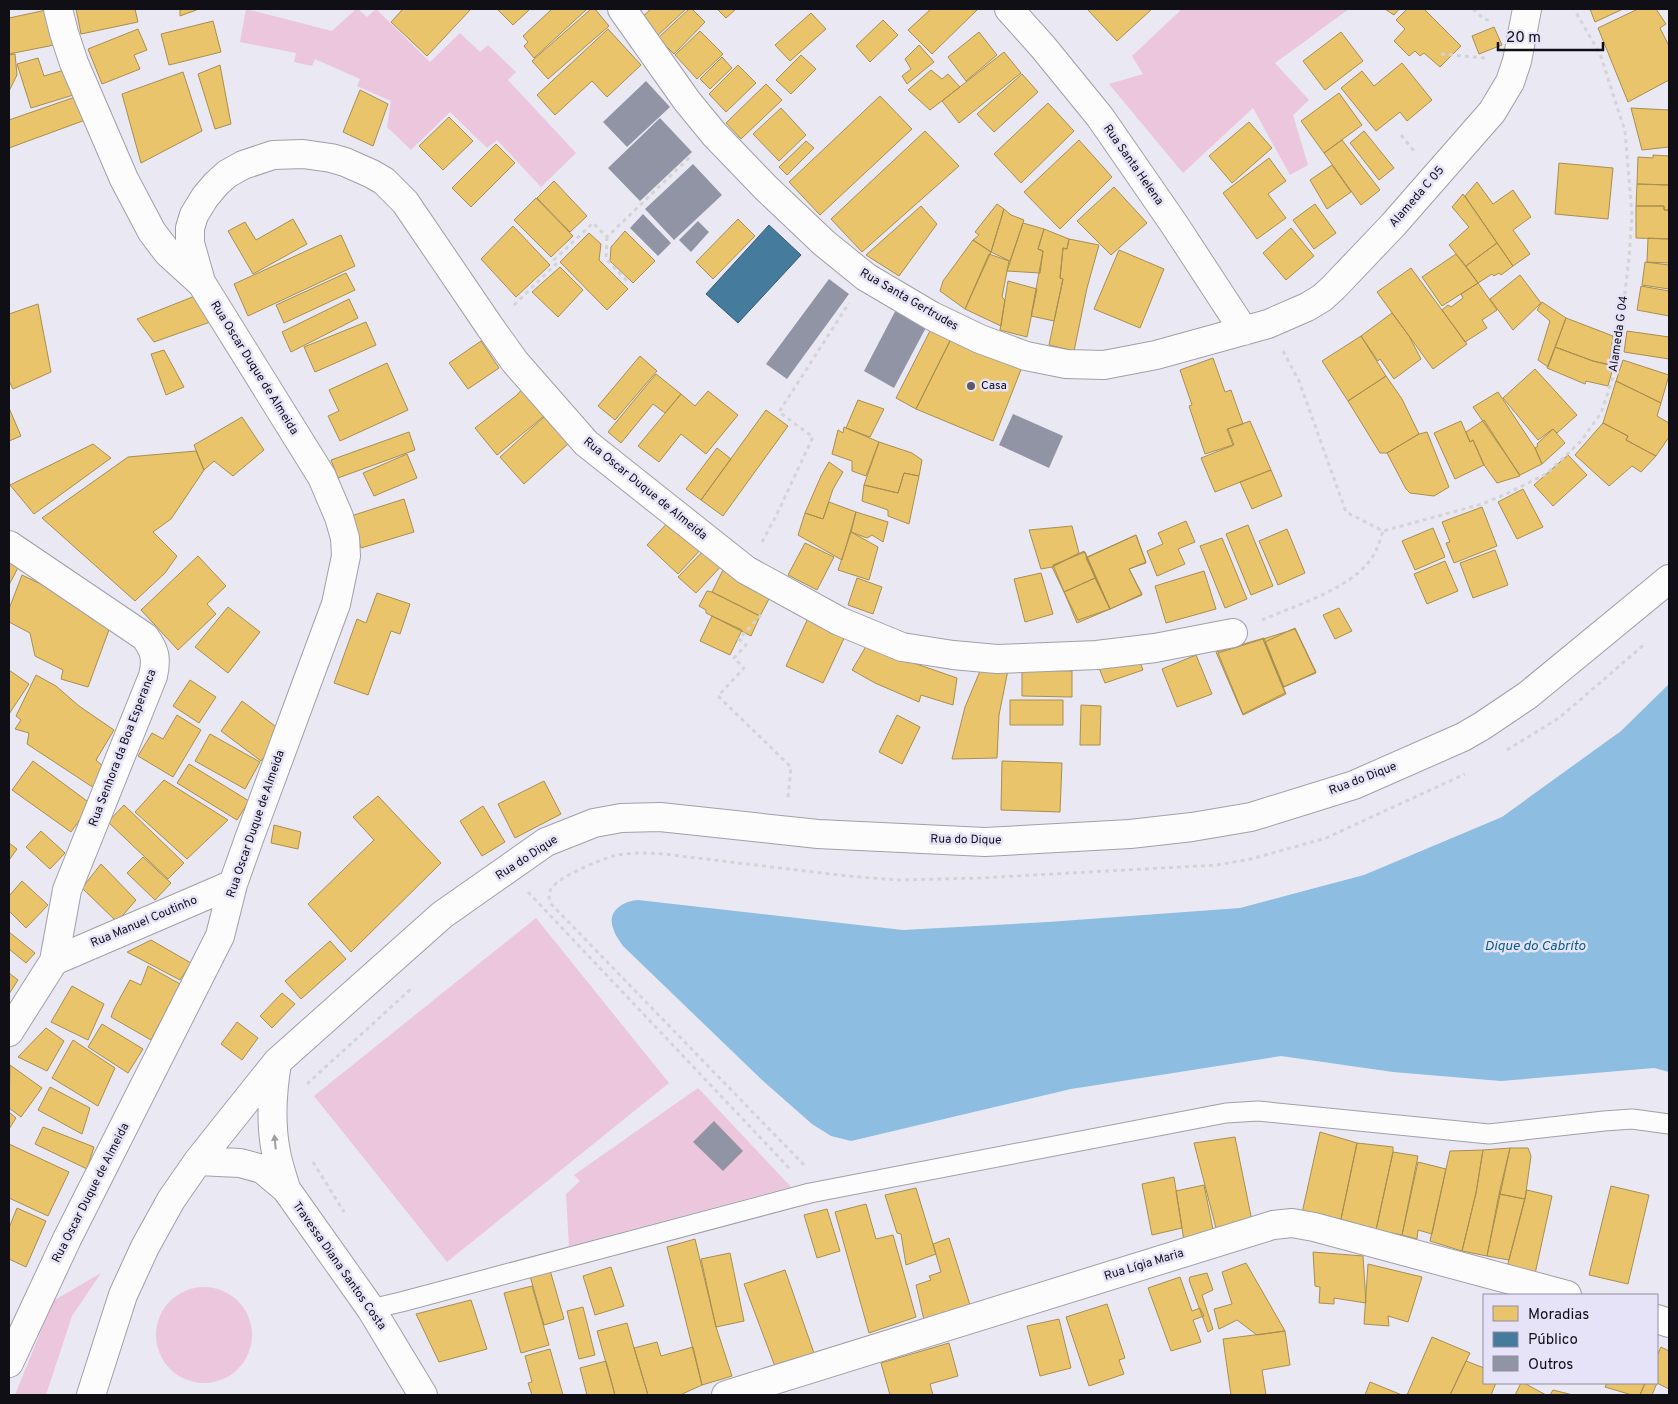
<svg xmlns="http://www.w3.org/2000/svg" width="1678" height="1404" font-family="Overpass,sans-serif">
  <rect width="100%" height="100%" fill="#eae8f3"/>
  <!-- green -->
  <path fill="#ebc6dd" d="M246,9L332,31L356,9H358L367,17L376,9L430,62L460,33L480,52L488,45L516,72L508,80L576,153L541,187L497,140L487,148L450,112L411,150L387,127L391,101L357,86L360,79L315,59L312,66L294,62L296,53L240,42Z
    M1182,9H1349L1275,63L1309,100L1293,115L1308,165L1290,175L1253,108L1183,173L1109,84L1143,74L1132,56Z
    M536,918L669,1083L447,1262L314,1096Z
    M698,1088L791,1187L569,1246L566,1194L580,1181L574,1175Z
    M101,1273L72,1316L46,1395H15L53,1301Z
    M156 1335a48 48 0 1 1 96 0a48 48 0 1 1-96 0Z"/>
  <!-- water -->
  <path fill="#8dbde0" d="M1669,684V1072L1654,1068L1501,1081L1393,1072L1281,1056L1071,1089L851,1141L831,1136L812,1124L761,1079L623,946C619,940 615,935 613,928C607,911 623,901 638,900L903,930L1048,922L1240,908L1364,875L1502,817L1621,731Z"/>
  <!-- homes -->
  <path fill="#e9c46a" stroke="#a88e51" d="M51,9L64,43L9,54V18Z
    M76,9H135L138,22L81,34Z
    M180,9H199L180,16Z
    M403,9H471L427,56L391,22Z
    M497,9H530L513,25Z
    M552,9H587L534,58L524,46L528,42L523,36Z
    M591,9H595L609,26L548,79L532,61Z
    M651,9H686L657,36L641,18Z
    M689,9H692L705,22L674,54L658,38Z
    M717,9H736L726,18Z
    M931,9H978L932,54L908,30Z
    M1087,9H1152L1117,41Z
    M1385,9H1399L1394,15Z
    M1407,9H1424L1461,46L1440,67L1424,53L1420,56L1415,51L1409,56L1394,41L1405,29L1396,20Z
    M1590,9H1623L1595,22Z
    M1638,9H1656L1666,24L1660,28L1669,46V80L1628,102L1598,28Z
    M811,13L826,29L790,61L775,45Z
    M883,20L898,35L870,62L856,46Z
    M213,21L221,52L169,65L161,34Z
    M1494,27L1502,45L1479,54L1472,36Z
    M138,29L147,50L134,55L140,69L102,84L88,49Z
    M608,29L641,65L607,97L592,81L555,115L537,95Z
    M700,31L723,54L697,79L675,55Z
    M979,32L997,55L966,81L948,57Z
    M1341,32L1363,61L1325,90L1303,61Z
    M919,45L934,62L907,84L902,76L911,69L905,59Z
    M1004,52L1021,73L959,123L942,101Z
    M15,54L17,75L9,91V55Z
    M801,55L816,69L791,94L776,80Z
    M722,57L732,68L710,89L700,79Z
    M38,58L44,76L75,67L83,92L31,108L17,64Z
    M1402,63L1432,100L1407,121L1400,112L1376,131L1341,88L1362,71L1374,86Z
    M220,65L231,124L215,129L198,74Z
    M738,65L756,83L726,112L709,94Z
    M931,70L942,79L948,74L960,87L930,110L908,90Z
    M183,72L202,131L141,163L122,94Z
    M1022,74L1038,92L994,132L977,114Z
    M766,84L782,100L741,139L726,123Z
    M360,90L388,104L373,146L343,132Z
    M1339,93L1362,125L1324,153L1301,121Z
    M78,96L88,119L9,148V120Z
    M880,96L912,129L820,215L789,182Z
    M1048,103L1074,131L1021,183L994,154Z
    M781,108L806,135L779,161L753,134Z
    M1631,108L1669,110V147L1642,150Z
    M449,117L473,141L443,170L419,146Z
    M1249,122L1272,148L1232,183L1209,156Z
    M925,131L959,166L862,252L831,219Z
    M1364,131L1394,168L1379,180L1350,143Z
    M1079,140L1112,177L1060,229L1024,192Z
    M1342,140L1380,190L1361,205L1324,153Z
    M806,141L814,148L787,175L779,167Z
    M496,144L515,163L471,207L452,188Z
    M1653,155L1669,156V185L1637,184L1638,157L1653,158Z
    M1269,158L1286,181L1268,194L1286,218L1257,239L1223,193Z
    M1559,163L1613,168L1608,219L1555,214Z
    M1332,165L1351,192L1327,209L1310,180Z
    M554,181L587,216L570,232L537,198Z
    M1477,182L1493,204L1513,190L1531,217L1513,230L1530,254L1513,266L1465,196Z
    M1637,184L1669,185V210H1664V206H1636Z
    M1114,187L1147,223L1111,255L1077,221Z
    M1463,194L1497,243L1466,266L1449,245L1469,227L1452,207Z
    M536,198L573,236L551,257L514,220Z
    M997,204L1004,209L991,252L973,240L979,235L975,232Z
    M1315,204L1336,233L1314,249L1293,220Z
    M921,206L937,224L899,276L866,255Z
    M1636,206H1664V210H1669V239L1636,238Z
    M1004,209L1011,215L1024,220L1010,261L991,252Z
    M293,219L307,244L253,274L228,231L245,222L256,240Z
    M738,219L755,236L713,279L696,262Z
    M1023,223L1044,229L1038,249L1043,251L1040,273L1007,271Z
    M513,226L550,265L516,297L481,259Z
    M1291,228L1314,256L1286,280L1263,253Z
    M1044,229L1069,239L1067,249L1063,248L1060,278L1063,279L1054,321L1031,316L1043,251L1038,249Z
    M625,231L655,261L633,283L610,261L611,247Z
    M589,233L601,244L599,260L628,289L607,310L560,262Z
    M341,235L355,266L248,316L234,284Z
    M1648,238L1669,239V263L1647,262Z
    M1069,239L1099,245L1087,288L1074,351L1049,345L1063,279L1060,278L1063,248L1067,249Z
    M973,240L991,252L965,309L940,291L943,281Z
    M1497,243L1513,266L1501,275L1499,273L1494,276L1492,274L1478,283L1466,266Z
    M1119,250L1164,269L1140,328L1094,309Z
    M989,254L1009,261L1002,297L1005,300L1001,326L965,309Z
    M1456,254L1478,283L1442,306L1422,277Z
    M1645,262L1669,265V289L1642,285Z
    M560,267L583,290L558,317L532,292Z
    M1411,268L1467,344L1433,369L1377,292Z
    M346,273L355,290L284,323L276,305Z
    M1520,275L1541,303L1513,330L1490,299Z
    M1008,281L1037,289L1027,337L1000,330Z
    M1478,283L1497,310L1482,320L1487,328L1465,342L1442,310L1448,305L1451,307L1463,298L1461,294Z
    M1641,286L1669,291V316L1637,310Z
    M200,294L213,321L154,342L137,319Z
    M349,299L358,318L291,352L282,332Z
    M1542,302L1566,318L1548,367L1538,360L1550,321L1537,310Z
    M38,304L51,372L13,389L9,381V314Z
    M1392,313L1409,336L1421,359L1394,379L1380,359L1378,361L1361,336Z
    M1566,318L1613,336L1609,365L1593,361L1555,347Z
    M366,322L376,345L315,372L304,347Z
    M934,323L954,333L916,409L896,398Z
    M1627,331L1669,337V359L1624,352Z
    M954,333L1024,362L993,441L916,409Z
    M1361,336L1386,376L1348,401L1322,361Z
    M481,341L499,368L468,389L449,363Z
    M1555,347L1593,361L1611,365L1613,368L1608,386L1586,381L1585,384L1547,368Z
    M164,350L184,387L166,395L151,354Z
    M640,356L657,371L615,420L598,406Z
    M1213,358L1225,392L1231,390L1243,424L1227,429L1233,445L1205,454L1189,406L1192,405L1180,370Z
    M1623,360L1669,375L1661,403L1616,381Z
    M387,363L408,410L340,441L328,416L339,411L329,390Z
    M1535,369L1577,415L1557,433L1553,429L1538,440L1503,398Z
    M656,374L681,394L665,413L653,404L621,443L608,432Z
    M1386,376L1402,399L1419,434L1387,453H1380L1348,401Z
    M1616,381L1661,403L1657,416L1669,423V437L1656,456L1626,440L1628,436L1603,423Z
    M522,389L544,416L497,455L475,428L517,395Z
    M708,391L738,415L706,454L681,434L659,462L638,446L681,394L695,406Z
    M1498,392L1535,448L1542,464L1520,475L1473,407Z
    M858,400L884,409L870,437L846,428Z
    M9,408L21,436L9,441Z
    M766,410L788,426L723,516L701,500Z
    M242,417L264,450L233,476L214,461L204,470L194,445Z
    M544,417L569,443L524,484L500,457Z
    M1484,420L1520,476L1497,483L1484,465L1473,440L1470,442L1466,432Z
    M1250,421L1271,470L1215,492L1201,458L1234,445L1228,429Z
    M1461,421L1470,442L1473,440L1484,465L1455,479L1434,433Z
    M1603,423L1628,436L1626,440L1656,456L1641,472L1632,466L1609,486L1575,455Z
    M844,427L879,442L866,476L852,471V461L832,454L838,430L843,433Z
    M1553,429L1565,443L1542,464L1535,448L1538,446L1537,444Z
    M409,432L415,450L338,478L331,460Z
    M1427,432L1449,487L1434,496L1410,493L1406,489L1387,453L1419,434Z
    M879,442L912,453L922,460L919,476L904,473L898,493L864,485Z
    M93,444L111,458L34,514L10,485Z
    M717,448L731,459L701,500L686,489Z
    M196,451L204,470L171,519L153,532L177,556L165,573L135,601L42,518L128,457Z
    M407,454L417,478L374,496L363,473Z
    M1568,455L1587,475L1553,506L1534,485Z
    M829,462L843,472L833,489L823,519L805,513L821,476Z
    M1271,470L1282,496L1252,509L1240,482Z
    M904,473L919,476L909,524L888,516V510L862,501L864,485L898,493Z
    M1523,489L1543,527L1517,539L1498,502Z
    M404,499L414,532L361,548L351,516Z
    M829,502L856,512L842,560L798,535L805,513L823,519Z
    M1482,507L1497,546L1454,563L1446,543L1450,542L1442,522Z
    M856,512L888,522L883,542L872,535L867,538L851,532Z
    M671,519L703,547L678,574L647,545Z
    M1186,521L1195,542L1178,549L1185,564L1157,576L1147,551L1163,544L1158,533Z
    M1248,525L1273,586L1251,595L1226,534Z
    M1072,526L1079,553L1052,567L1041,569L1029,530Z
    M1433,528L1445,557L1415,570L1402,541Z
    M1287,529L1305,573L1278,585L1259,541Z
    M851,532L878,547L869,580L838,570Z
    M1136,535L1146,563L1129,569L1142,595L1110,609L1086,558Z
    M1136,535L1146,562L1129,569L1142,594L1110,609L1087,557Z
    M1222,538L1247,599L1225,608L1200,546Z
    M805,543L834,557L817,590L788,575Z
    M708,546L725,562L696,593L678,577Z
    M1495,550L1508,585L1473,598L1460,563Z
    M1084,551L1095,578L1064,592L1052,567Z
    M1085,552L1110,609L1077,623L1053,565Z
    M9,556L21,562L9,585Z
    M198,556L226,586L207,604L216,614L178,650L141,610Z
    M1445,561L1458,591L1427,604L1414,574Z
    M724,568L772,593L760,616L712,592Z
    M1204,571L1216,609L1166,623L1155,586Z
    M1041,573L1053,614L1025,622L1014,579Z
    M22,575L113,619L88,687L61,679L63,670L35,656L30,633L9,622V609Z
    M857,578L882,587L873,614L848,605Z
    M1095,578L1110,609L1078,620L1064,592Z
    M707,591L712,592L760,616L751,636L706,613V610L699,606Z
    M377,593L410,604L400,634L391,631L368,695L334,683L357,619L366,623Z
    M228,607L260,632L228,673L195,647Z
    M1339,608L1352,631L1335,639L1323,615Z
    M712,616L742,630L730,655L700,641Z
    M809,616L846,634L823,683L786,666Z
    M1295,628L1316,672L1284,687L1265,642Z
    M1295,629L1316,673L1283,687L1263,639Z
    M871,638L905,660L957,678L953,705L921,695L919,702L875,683L852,670Z
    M1264,638L1286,694L1243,715L1216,652Z
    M1263,639L1285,693L1243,714L1218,653Z
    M1137,654L1143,670L1105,683L1099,668Z
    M1196,655L1212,694L1177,707L1162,669Z
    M983,664L1008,670L999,715L997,758L952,759L965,707Z
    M9,670L29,684L9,714Z
    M1022,670L1072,671V697L1022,696Z
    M36,675L56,686L79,706L114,730L96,760L104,767L97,790L27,744L29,733L15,729L21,720L16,716Z
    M190,680L216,697L199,723L173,706Z
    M1010,700H1063V725H1010Z
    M242,701L283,732L261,761L221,731Z
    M1081,705L1101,706L1100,745H1080Z
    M177,715L201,730L173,777L138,756L152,733L163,739Z
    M897,715L920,727L902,764L879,752Z
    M210,734L260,762L245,789L195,761Z
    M33,761L91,804L71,832L12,790Z
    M1002,761L1062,763L1060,812L1001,810Z
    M189,764L249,801L237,820L177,783Z
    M164,780L228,820L187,859L135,812Z
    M544,781L561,814L515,838L498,804Z
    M378,796L441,863L351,952L308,904L374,840L353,817Z
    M124,805L184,863L168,879L108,822Z
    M483,806L505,842L482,856L460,821Z
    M274,825L301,832L298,849L271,843Z
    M41,831L65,853L50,869L26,847Z
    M9,843L17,849L9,860Z
    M143,857L171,883L155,900L127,873Z
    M101,864L136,900L117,922L82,888Z
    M22,881L48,905L26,928L9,911V896Z
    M9,932L35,953L26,963L9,949Z
    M151,940L191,963L180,980L127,952Z
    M330,941L346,959L301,999L285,981Z
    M148,966L180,984L151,1040L111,1017L114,1009L130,980L141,985Z
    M9,973L18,980L9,994Z
    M72,986L104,1004L88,1040L51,1022Z
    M282,993L295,1004L272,1028L260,1016Z
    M237,1022L258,1038L242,1060L221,1044Z
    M102,1024L143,1049L128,1073L88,1047Z
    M46,1028L64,1041L47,1071L18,1057Z
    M73,1040L115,1068L98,1106L52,1078Z
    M10,1065L42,1088L21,1117L9,1108Z
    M50,1087L90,1108L82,1134L38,1110Z
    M9,1112L16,1118L9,1129Z
    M43,1127L94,1147L87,1169L35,1144Z
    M1320,1132L1357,1143L1341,1219L1302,1213Z
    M1235,1137L1252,1221L1216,1228L1194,1143Z
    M1357,1143L1393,1147V1152L1376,1230L1341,1219Z
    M9,1144L69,1172L48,1216L9,1198Z
    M1510,1148H1528L1531,1156L1525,1199L1499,1194Z
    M1510,1148L1487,1256L1462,1251L1476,1193L1483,1150Z
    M1483,1150L1476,1193L1462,1251L1430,1241L1450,1151Z
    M1393,1152L1418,1156L1402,1235L1376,1230Z
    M1418,1162L1446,1169L1432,1234L1418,1230L1417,1239L1402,1235Z
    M1174,1177L1182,1228L1152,1235L1142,1184Z
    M1204,1185L1215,1239L1185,1247L1176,1191Z
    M1611,1186L1649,1195L1628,1284L1589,1275Z
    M916,1188L936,1254L906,1265L901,1234L897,1233L885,1195Z
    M1527,1190L1552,1196L1535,1274L1507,1267Z
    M1499,1194L1525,1199L1509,1260L1487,1256Z
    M866,1204L876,1239L893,1235L916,1317L869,1333L835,1212Z
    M17,1208L46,1221L26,1267L9,1259V1228Z
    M827,1209L840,1251L817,1258L804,1215Z
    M949,1238L970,1305L924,1320L916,1285L931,1280L929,1276L941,1272L933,1244Z
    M695,1239L716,1327L732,1376L702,1385L667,1247Z
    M1313,1252L1363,1256L1366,1303L1334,1298V1304L1319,1303L1320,1287L1315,1286Z
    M730,1253L744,1321L716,1327L701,1259Z
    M1246,1263L1285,1331L1257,1335L1237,1320L1219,1329L1214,1309L1232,1304L1222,1272Z
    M1368,1264L1422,1277L1408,1322L1388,1316L1389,1326L1364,1324Z
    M611,1267L624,1306L595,1315L583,1276Z
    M550,1270L564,1319L544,1325L530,1276Z
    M785,1270L815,1356L776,1369L744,1284Z
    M1207,1273L1213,1290L1202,1295L1213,1329L1208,1332L1189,1280L1190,1277Z
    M1180,1277L1192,1311L1200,1308L1204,1316L1193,1320L1201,1342L1171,1351L1148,1288Z
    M532,1286L549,1345L521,1353L504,1293Z
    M471,1300L487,1349L439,1362L416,1314Z
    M1107,1304L1125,1358L1119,1360L1124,1374L1089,1386L1066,1317Z
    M583,1307L595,1355L579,1359L567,1311Z
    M1059,1319L1071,1368L1040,1376L1027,1326Z
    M627,1323L634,1348L648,1395H615L597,1331Z
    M1285,1331L1290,1365L1262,1370L1266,1395H1231L1223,1339Z
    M1432,1337L1470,1353L1450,1395H1407Z
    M657,1342L661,1356L693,1347L702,1385L680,1395H648L634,1348Z
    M949,1343L958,1376L930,1384L933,1395H890L881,1363Z
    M1661,1347L1669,1351V1389L1657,1383L1652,1395H1640L1645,1383H1657V1356Z
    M550,1349L563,1395H532L528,1383L532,1382L525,1356Z
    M606,1361L615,1395H587L580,1368Z
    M1466,1361L1484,1368V1383H1496L1491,1395H1450Z
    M1370,1382L1402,1395H1365Z
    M1521,1383H1524L1546,1395H1515Z
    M1607,1383H1645L1640,1395H1632L1605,1387Z
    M1553,1390L1573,1395H1550Z"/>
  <!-- public -->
  <path fill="#457b9d" stroke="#355b74" d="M769,225L801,255L738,323L706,294Z"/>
  <!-- building -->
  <path fill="#9194a4" d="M646,81L670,107L627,147L603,122Z
    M660,118L692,152L640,201L608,168Z
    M693,164L722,195L674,240L645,209Z
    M643,214L671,243L658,256L630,228Z
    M698,221L709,232L691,252L679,240Z
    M829,279L849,294L787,379L766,364Z
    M900,302L931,318L894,388L864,371Z
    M1013,414L1063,436L1049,468L999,445Z
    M714,1121L743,1151L723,1171L693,1142Z"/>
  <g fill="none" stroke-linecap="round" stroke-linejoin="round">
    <!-- service casing -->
    <g stroke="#a1a0a8" stroke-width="21">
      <path id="service" d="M371,1309L401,1302L810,1193L1226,1113L1258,1111L1489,1134L1604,1121L1632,1119L1669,1124"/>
    </g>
    <!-- minor casing -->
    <g stroke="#a1a0a8" stroke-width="30">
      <path id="minor" d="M622,9L687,101L714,134L766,188L824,243L866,277L932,316L980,339L1026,356L1066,364L1104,365L1156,355L1268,324L1307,307L1322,298L1334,287L1393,225L1492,112L1510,82L1517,61L1527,9
        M1009,9L1043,47L1100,117L1174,224L1244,331
        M201,282L190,243V228L194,215L205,197L216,184L227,174L243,165L273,155L303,154L331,158L345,162L372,174L384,181L405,202L490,327L515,362L586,443L746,570L839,621L902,647L953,655L997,659L1097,655L1155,648L1233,633
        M9,545L145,637C155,651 157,658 153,676L67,890L54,961L9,1032
        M54,961L233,884
        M1657,1319L1669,1323
        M9,1363L67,1239L220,936L233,884L249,839L336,604L346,556L345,538L339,517L322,477L202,284L168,253L152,232L124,179L74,63L64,33L58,9
        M726,1395L1273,1225L1292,1223L1314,1227L1567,1295"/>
    </g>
    <!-- tertiary casing -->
    <g stroke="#a1a0a8" stroke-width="30">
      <path id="tertiary" d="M277,1063C272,1093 270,1122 276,1152C278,1165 283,1177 286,1189
        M198,1161L240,1163L262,1169L286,1189L371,1309L423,1395
        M91,1395L123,1295L145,1247L171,1200L198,1161L277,1062L442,915L546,842L594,823L621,818L660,817L818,834L985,842L1130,834L1192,827L1251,817L1354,785L1463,737L1482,726L1528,695L1669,579"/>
    </g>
    <!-- path -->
    <path stroke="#d4d4d7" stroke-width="3" stroke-dasharray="4 4" stroke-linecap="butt" d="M1473,9L1484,19L1493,21
      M1441,54L1485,58
      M1401,135L1415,152
      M607,237L606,259L629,283
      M514,305L557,263L554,260L593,223L607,237L692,155
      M1283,351L1299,381L1346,512L1383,531L1482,504L1506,494L1546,474L1581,441L1601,413L1616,368L1629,258L1632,215L1625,131L1600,54L1574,9
      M762,542L776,516L813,437L779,412L849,303
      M761,615L739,639L746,645L734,658L744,668L718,696L791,767L788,798
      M1262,620C1294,606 1346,590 1368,563C1376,554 1379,543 1383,531
      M1507,750L1559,718L1646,643
      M528,892L790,1169
      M307,1084L413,987
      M313,1162L344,1212
      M804,1165L551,904C549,899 548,894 551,889C558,877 599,860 613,856C630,852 647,853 664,854L847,876L899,880L979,878L1217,865L1251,859L1326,838L1465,774"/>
    <!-- service -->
    <use href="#service" stroke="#fcfcfd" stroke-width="19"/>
    <!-- minor -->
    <use href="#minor" stroke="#fcfcfd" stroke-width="28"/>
    <!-- tertiary -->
    <use href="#tertiary" stroke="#fcfcfd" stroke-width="28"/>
  </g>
  <!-- one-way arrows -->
  <defs><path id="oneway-solid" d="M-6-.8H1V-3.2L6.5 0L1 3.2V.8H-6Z" transform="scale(1.25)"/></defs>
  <use fill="#9e9da1" href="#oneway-solid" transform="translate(275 1142) rotate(-96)"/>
  <!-- markers -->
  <circle fill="#5c5b63" stroke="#e6e3f8" stroke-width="2" cx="971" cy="386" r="5"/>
  <g text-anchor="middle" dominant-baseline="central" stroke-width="5" stroke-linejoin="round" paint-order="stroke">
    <!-- street labels -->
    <g font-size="12" fill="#100f16" stroke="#e6e3f8">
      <text transform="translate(1133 165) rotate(55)">Rua Santa Helena</text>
      <text transform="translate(1417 197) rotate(-49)">Alameda C 05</text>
      <text transform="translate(909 300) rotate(30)">Rua Santa Gertrudes</text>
      <text transform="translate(1619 334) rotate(-82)">Alameda G 04</text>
      <text transform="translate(254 368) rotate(58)">Rua Oscar Duque de Almeida</text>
      <text transform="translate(645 489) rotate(39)">Rua Oscar Duque de Almeida</text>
      <text transform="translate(123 748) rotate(-69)">Rua Senhora da Boa Esperanca</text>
      <text transform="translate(1363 779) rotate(-21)">Rua do Dique</text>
      <text transform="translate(256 824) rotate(-71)">Rua Oscar Duque de Almeida</text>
      <text transform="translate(966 840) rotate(1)">Rua do Dique</text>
      <text transform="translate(527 858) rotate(-33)">Rua do Dique</text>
      <text transform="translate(144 922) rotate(-23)">Rua Manuel Coutinho</text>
      <text transform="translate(91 1193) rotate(-63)">Rua Oscar Duque de Almeida</text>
      <text transform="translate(1144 1265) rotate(-17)">Rua Lígia Maria</text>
      <text transform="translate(339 1266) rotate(55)">Travessa Diana Santos Costa</text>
    </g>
    <!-- poi labels -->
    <g font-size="12" fill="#100f16" stroke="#e6e3f8" text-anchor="start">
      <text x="981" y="386">Casa</text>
    </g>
    <!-- water labels -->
    <g font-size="14" font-style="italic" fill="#055e89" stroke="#e6e3f8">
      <text x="1535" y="946">Dique do Cabrito</text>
    </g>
  </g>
  <!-- border -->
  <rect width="1678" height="1404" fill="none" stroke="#100f16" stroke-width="20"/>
  <!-- legend -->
  <rect x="1483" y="1294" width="175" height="90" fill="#e6e3f8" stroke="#908e9e"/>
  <rect x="1493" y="1306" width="25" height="15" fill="#e9c46a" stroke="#908e9e"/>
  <text x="1528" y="1319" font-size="15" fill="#100f16">Moradias</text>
  <rect x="1493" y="1332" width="25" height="15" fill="#457b9d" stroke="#908e9e"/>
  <text x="1528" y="1344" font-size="15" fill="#100f16">Público</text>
  <rect x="1493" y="1356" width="25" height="15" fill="#9194a4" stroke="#908e9e"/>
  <text x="1528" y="1369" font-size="15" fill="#100f16">Outros</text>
  <!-- scale -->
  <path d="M1498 42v8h105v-8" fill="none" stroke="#100f16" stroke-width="2.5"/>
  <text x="1506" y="42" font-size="15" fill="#100f16" stroke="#e6e3f8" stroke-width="4" paint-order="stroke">20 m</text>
</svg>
